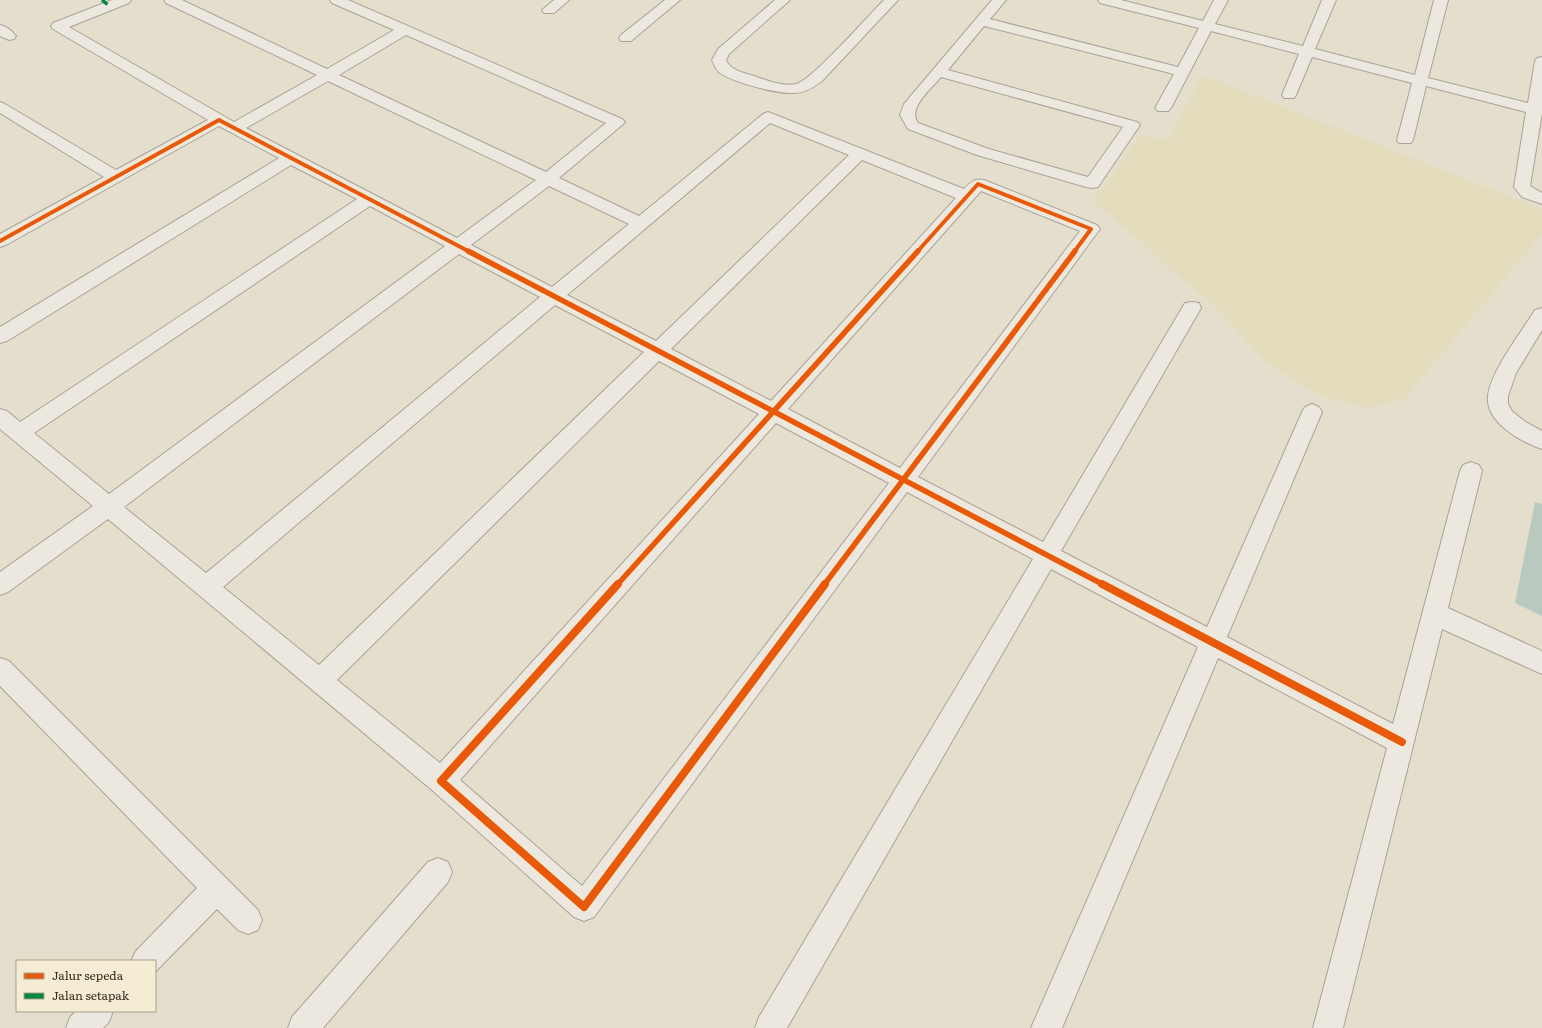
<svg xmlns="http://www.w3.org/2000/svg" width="1542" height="1028" font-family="Literata,serif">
  <rect width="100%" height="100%" fill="#e4decd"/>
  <!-- farmland -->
  <path fill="#e3ddbe" d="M1203,75L1542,209V234L1403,400L1368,408L1316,394L1267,363L1214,307L1094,201L1141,135L1168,140Z"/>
  <!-- water -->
  <path fill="#b9c9bf" d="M1535,502L1542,504V616L1515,603Z"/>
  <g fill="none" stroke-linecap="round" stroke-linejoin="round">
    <!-- minor casing -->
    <g stroke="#a9a396" stroke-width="2">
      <path id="minor" d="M112,0H131L129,3L69,27L234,122L317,75L166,3L164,0H182L327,69L394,30L332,3L330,0H348L622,119L625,122L622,125L559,178L639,216L763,114L768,112L964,189C971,182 974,178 984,180L1097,225L1100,229L1097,233L918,477L1043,542L1185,303L1192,302L1199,303L1201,308L1061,551L1207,627L1302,412L1305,407L1312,404L1319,407L1322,412L1227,637L1393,724L1460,471L1463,465L1471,462L1479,465L1482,471L1448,608L1542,651V674L1442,629L1343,1028H1313L1387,748L1218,658L1062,1028H1031L1198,647L1051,569L787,1028H755L759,1017L1033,559L907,492L594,917L584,921L574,917L432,790L108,519L8,592L0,595V572L93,506L0,429V409L7,411L20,422L357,199L291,165L7,341L0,343V327L279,158L219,126L6,245L0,247V234L104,177L0,113V102L5,104L116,170L208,120L53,29L51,26L53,23ZM406,35L606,123L546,172L339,75ZM328,81L536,180L457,238L246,128ZM770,123L849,155L656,341L567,295ZM862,160L956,198L771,401L671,349ZM549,186L629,224L552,287L471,245ZM981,191L1080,231L900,468L788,409ZM370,206L445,246L109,494L34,433ZM459,254L540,297L206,573L124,507ZM555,305L644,352L319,665L223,587ZM659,361L759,414L440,763L337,680ZM776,423L889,483L582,886L460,780Z
        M554,0H569L554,13H544L542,10Z
        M665,0H680L631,41H621L619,38L621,35Z
        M775,0H790L729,54L726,60C730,70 744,73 754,76C766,80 783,87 796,84C811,81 869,15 884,0H898L822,81C814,87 805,93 794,93C777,94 735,83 720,73C716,70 714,65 712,60L718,49Z
        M992,0H1006L990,19L1178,67L1199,28L1100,3L1098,0H1121L1203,21L1214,0H1228L1215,24L1303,46L1322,0H1336L1315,49L1415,75L1434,0H1448L1428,78L1528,103L1535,61L1537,58L1542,57V113L1530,186L1542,193V204L1522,197L1514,187L1526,112L1426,86L1413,140L1411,143H1399L1397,140L1412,83L1312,57L1296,95L1294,98H1284L1282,95L1299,54L1211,31L1171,108L1168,111H1158L1155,108L1174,74L984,26L948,70L1137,122L1140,125L1098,187L1092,188L1086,187L977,155L908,129L900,115L904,104ZM941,77L1123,127L1088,177L989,149L918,123C907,108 932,88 941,77Z
        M0,25C6,26 12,31 16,36L14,39L9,40L0,36Z
        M1542,308V330L1516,373L1508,396V404L1512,411L1524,421L1542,431V449C1521,442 1485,422 1488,396C1490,372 1522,331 1535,310Z
        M0,658L9,661L258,910L262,920L258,930L248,934L238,930L217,909L156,971L155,972V961H131L136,951L197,888L0,686Z
        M438,858L448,862L452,872L448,882L323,1028H288L292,1017L428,862Z
        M76,1011H113L109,1022L103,1028H66L70,1017Z"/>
    </g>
    <!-- minor -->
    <use href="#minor" fill="#ece8df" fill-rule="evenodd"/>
    <!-- quiet -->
    <path stroke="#00873e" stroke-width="3.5" stroke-dasharray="7 3.5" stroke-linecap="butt" d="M102,0L108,5"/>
    <!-- cycleway-far2 casing -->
    <g stroke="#f4ecd3" stroke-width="5.5">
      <path id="cycleway-far2" d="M0,241L219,120L470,252
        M917,252L978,184L1091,229L1074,252"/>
    </g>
    <!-- cycleway-far1 casing -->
    <g stroke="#f4ecd3" stroke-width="8">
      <path id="cycleway-far1" d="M468,251L1104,585
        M617,585L918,251
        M824,585L1075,251"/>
    </g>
    <!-- cycleway casing -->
    <g stroke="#f4ecd3" stroke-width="10">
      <path id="cycleway" d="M618,584L441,781L584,907L825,584
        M1102,584L1402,742"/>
    </g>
    <!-- cycleway-far2 -->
    <use href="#cycleway-far2" stroke="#e8590c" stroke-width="4"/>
    <!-- cycleway-far1 -->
    <use href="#cycleway-far1" stroke="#e8590c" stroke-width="5.5"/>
    <!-- cycleway -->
    <use href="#cycleway" stroke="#e8590c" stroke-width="8"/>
  </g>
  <!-- legend -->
  <rect x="16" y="960" width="140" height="52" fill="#f4ecd3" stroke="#a89f8b"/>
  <rect x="24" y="973" width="20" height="6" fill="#e8590c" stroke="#a89f8b"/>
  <text x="52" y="980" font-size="12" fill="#372b1e">Jalur sepeda</text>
  <rect x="24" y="993" width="20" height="6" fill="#00873e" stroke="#a89f8b"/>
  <text x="52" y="1000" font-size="12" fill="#372b1e">Jalan setapak</text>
</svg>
